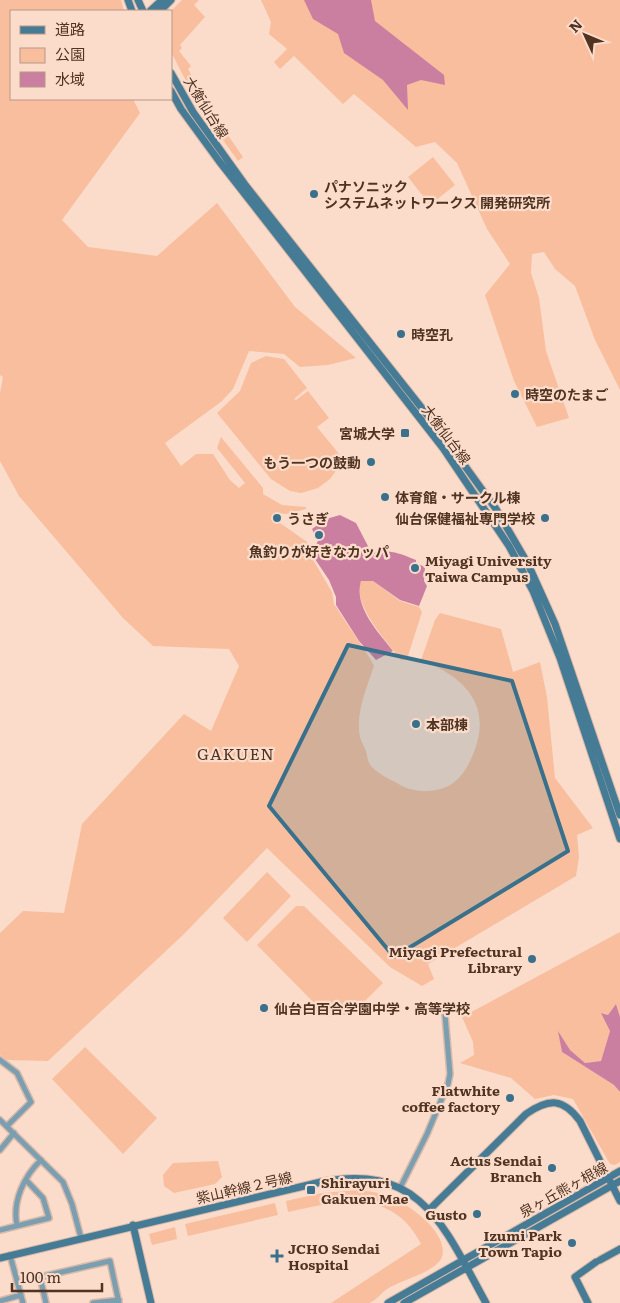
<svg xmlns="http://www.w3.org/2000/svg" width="620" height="1303" font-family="Literata,'Noto Sans JP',serif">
  <rect width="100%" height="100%" fill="#fbdccb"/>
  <!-- green -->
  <path fill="#f8be9d" d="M0,0H121L124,11H11V99H133L140,113L62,220L88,247L157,256L217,203L295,307L356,358L328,365L300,367L284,354L249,351L233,389L222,401L165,443L181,466L196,454H213L230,480L239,488L245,483L217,448L221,437L263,488V494L282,505L306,507V509L286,514L278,513L273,518L307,542L309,553L332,592L334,604L371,660L374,666C367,687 355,714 360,737C361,742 364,746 366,751C368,758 367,762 373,768C381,776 392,780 402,786C416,793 436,793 450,785C462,778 469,765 474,752C493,704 463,676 421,660L435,620L440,613L501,629L513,672L540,662L547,697L555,778L593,828L577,835L579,857L576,876L428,964L434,979L422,986L390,967L267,848L183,935L48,1061L7,1060L0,1055V933L23,911L64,913L82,824L184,714L211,731L239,666L229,649L153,646L123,618L19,496L0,461V393L3,377L0,375Z
    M182,0H199L194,5L205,17L180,45L182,48L179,51L191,66L188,69L207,104L200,108L171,52V11Z
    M261,0H620V390L595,340L575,286L555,269L544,252L532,254L531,273L539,298L546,351L569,418L537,427L514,381L485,295L510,264L487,229L457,163L435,142L416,147L354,94L343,104L294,56L280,69L274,62L287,49L269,34L271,22Z
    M212,112L243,157L238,161L206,116Z
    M433,157L455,185L430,205L408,177Z
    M266,356L284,359L307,388L294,399L296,400L308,391L329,418L317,427L344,460L330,479L318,488L301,493L290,491L271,479L217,413L240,391L251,363Z
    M363,579L373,581L400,601L419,607L422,612L407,659L401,660C390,645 347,600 363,579Z
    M267,872L291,896L247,942L223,918Z
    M296,906H304L383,983L352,1014L328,1017L257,945Z
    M620,932V1017L616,1004L608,1015L602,1013L610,1031L601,1061L585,1063L570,1051L559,1033L562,1052L614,1085L620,1092V1162L615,1165L610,1164L573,1099L554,1095L535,1099L511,1078L460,1063L474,1055L473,1042L462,1017Z
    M85,1047L157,1118L123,1154L52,1079Z
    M218,1161L222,1177L215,1184L174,1193L164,1186L163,1175L173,1163Z
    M358,1190C370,1191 383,1193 395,1199C412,1207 449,1234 442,1257C436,1272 401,1280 387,1289C381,1293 376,1301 369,1303C358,1303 342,1303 331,1303L421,1244C393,1188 339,1200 288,1212L286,1201L322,1193Z
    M275,1203L278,1215L188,1236L185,1224Z
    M175,1227L177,1239L152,1245L149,1234Z"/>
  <!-- water -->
  <path fill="#ca7fa1" d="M304,0H371L375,21L444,75L445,85L421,80L407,85L408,110L383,80L344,53L338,34L313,19Z
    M340,515L356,523L369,548L366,554C387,550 392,550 416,560V563L425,567L424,581L427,586L419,606L400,600L373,581H361C353,607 380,634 393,651L376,660L359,641L336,605V597L329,580L311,553L318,541L312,529L326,519Z
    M616,1004L620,1017V1092L614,1085L562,1052L558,1031L570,1050L585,1063L601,1061L610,1031L601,1013L608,1015Z"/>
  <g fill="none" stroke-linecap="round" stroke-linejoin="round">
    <!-- street casing -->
    <g stroke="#d9baa9" stroke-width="8">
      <path id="street" d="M0,1060L17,1073L31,1102L7,1126
        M0,1120L63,1182L72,1204L81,1238
        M0,1150L14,1133
        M400,1188L427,1134L448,1084L450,1074L445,1015
        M17,1225C12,1202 24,1176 41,1160
        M0,1230L49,1218L43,1198L26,1180
        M10,1255L23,1303
        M0,1301L21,1295
        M46,1303L40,1277L110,1261L119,1303
        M93,1303L119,1300"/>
    </g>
    <!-- secondary casing -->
    <g stroke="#d9baa9" stroke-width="9">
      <path id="secondary" d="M128,0L132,11
        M138,0L143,11
        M150,11L162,0
        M160,11L171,0
        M171,73L193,112L246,186L436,426L496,509L528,564L555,624L620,815
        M171,91L181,109L219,161L443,448L509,546L533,591L560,658L620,839
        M430,1209L526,1114C549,1098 563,1098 580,1121L620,1201
        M133,1225L151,1303
        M0,1258L321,1182C422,1162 445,1229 486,1303
        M600,1260L620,1249
        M388,1303L620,1171
        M404,1303L620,1181
        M588,1303L575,1277L596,1262"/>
    </g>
    <!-- street -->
    <use href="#street" stroke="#7b9eb0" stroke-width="5"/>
    <!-- secondary -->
    <use href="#secondary" stroke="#467b96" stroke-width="7"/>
  </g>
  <!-- marked area -->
  <path fill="#39718c" fill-opacity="0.2" stroke="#39718c" stroke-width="4" stroke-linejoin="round" d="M348,645L512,681L568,851L394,957L269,806Z"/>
  <!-- markers -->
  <g fill="#39718c" stroke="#fbdccb" stroke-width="2">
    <circle cx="314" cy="194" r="5"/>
    <circle cx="401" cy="334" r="5"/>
    <circle cx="515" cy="394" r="5"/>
    <rect x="400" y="428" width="10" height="10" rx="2.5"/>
    <circle cx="371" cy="462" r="5"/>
    <circle cx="385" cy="497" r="5"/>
    <circle cx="277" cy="518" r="5"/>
    <circle cx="545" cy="518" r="5"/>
    <circle cx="319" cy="535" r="5"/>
    <circle cx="415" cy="568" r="5"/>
    <circle cx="416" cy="724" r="5"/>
    <circle cx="532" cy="959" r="5"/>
    <circle cx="264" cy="1008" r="5"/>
    <circle cx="510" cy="1098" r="5"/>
    <circle cx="552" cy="1168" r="5"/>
    <rect x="306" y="1185" width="10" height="10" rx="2.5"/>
    <circle cx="477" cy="1214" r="5"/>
    <circle cx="572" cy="1243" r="5"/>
    <path d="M274.5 1248.5h5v5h5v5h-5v5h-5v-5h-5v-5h5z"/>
  </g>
  <g text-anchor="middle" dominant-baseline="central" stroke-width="4.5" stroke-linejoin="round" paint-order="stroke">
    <!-- street labels -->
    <g font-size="14" fill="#503321" stroke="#fbdccb">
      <text transform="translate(207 107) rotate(58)">大衡仙台線</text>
      <text transform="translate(447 434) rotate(53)">大衡仙台線</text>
      <text transform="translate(244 1187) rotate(-13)">紫山幹線２号線</text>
      <text transform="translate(563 1189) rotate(-29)">泉ヶ丘熊ヶ根線</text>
    </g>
    <!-- poi labels -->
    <g font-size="14" font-weight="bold" fill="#503321" stroke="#fbdccb" text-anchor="start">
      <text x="324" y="186">パナソニック<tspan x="324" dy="16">システムネットワークス 開発研究所</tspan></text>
      <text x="411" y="334">時空孔</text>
      <text x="525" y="394">時空のたまご</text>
      <text x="395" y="433" text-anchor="end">宮城大学</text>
      <text x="361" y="462" text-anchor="end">もう一つの鼓動</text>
      <text x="395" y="497">体育館・サークル棟</text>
      <text x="287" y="518">うさぎ</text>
      <text x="535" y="518" text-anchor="end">仙台保健福祉専門学校</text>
      <text x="319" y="551" text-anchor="middle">魚釣りが好きなカッパ</text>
      <text x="425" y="560">Miyagi University<tspan x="425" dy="16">Taiwa Campus</tspan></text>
      <text x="426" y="724">本部棟</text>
      <text x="522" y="951" text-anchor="end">Miyagi Prefectural<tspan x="522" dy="16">Library</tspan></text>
      <text x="274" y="1008">仙台白百合学園中学・高等学校</text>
      <text x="500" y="1090" text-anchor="end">Flatwhite<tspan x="500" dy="16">coffee factory</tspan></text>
      <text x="542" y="1160" text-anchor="end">Actus Sendai<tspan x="542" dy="16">Branch</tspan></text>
      <text x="321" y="1182">Shirayuri<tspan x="321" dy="16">Gakuen Mae</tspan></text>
      <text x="467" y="1214" text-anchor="end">Gusto</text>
      <text x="562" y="1235" text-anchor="end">Izumi Park<tspan x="562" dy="16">Town Tapio</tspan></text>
      <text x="288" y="1248">JCHO Sendai<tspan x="288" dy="16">Hospital</tspan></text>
    </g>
    <!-- quarter labels -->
    <g font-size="16" letter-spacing="1" fill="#503321" stroke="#fbdccb">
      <text x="236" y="753">GAKUEN</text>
    </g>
  </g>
  <!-- legend -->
  <rect x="10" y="10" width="162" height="90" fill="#fbdccb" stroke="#b79887"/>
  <rect x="20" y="26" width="25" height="8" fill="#467b96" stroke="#b79887"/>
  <text x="55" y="35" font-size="15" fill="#503321">道路</text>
  <rect x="20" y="48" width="25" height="15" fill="#f8be9d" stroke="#b79887"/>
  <text x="55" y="60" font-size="15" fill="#503321">公園</text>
  <rect x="20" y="72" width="25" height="15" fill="#ca7fa1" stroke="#b79887"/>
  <text x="55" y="85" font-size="15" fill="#503321">水域</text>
  <!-- north arrow -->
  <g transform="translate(585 35) rotate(314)" stroke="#fbdccb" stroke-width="4" paint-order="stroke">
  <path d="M0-4L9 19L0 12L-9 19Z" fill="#503321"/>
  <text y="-8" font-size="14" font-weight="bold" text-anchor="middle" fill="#503321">N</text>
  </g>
  <!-- scale -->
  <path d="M12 1283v8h90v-8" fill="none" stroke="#503321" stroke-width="2.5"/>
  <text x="20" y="1283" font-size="15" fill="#503321" stroke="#fbdccb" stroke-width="4" paint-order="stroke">100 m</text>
</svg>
